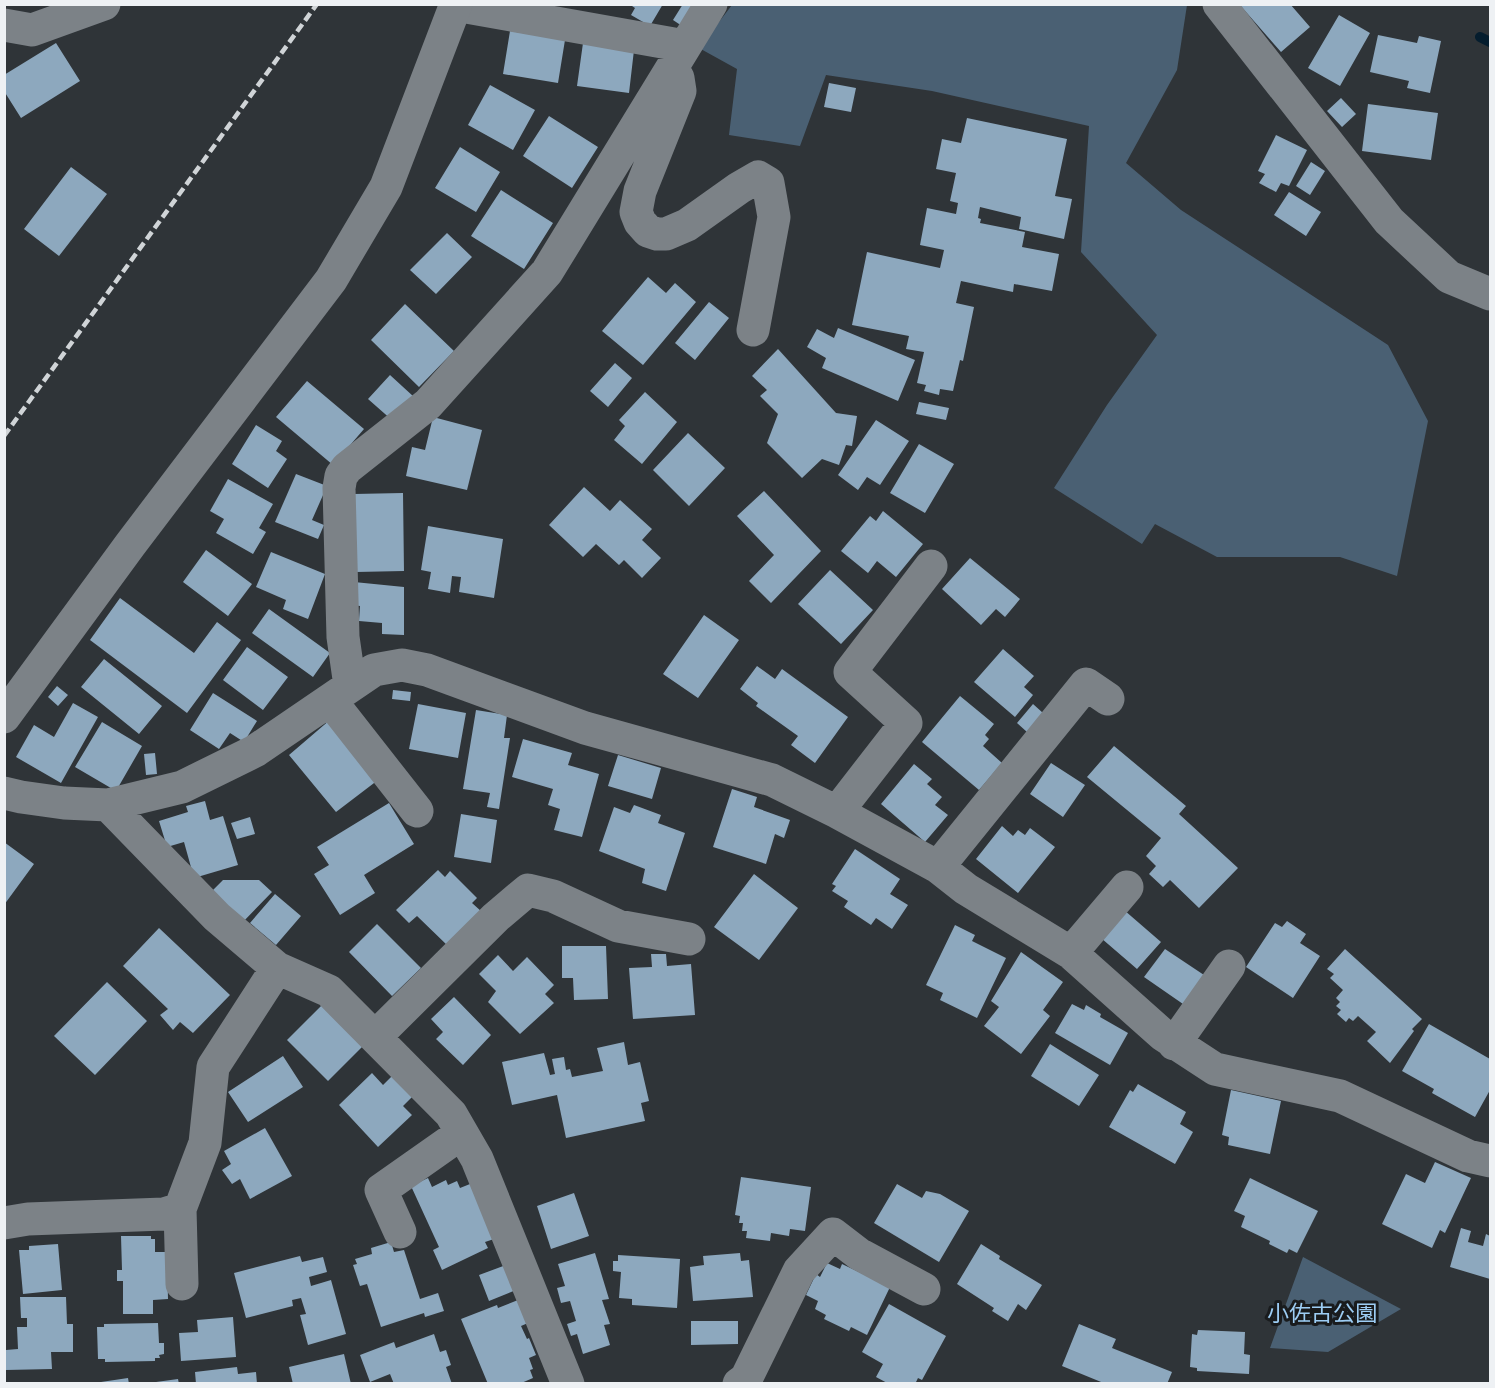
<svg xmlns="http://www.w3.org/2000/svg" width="1495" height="1388" font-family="Commissioner,'Noto Sans JP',sans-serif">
  <rect width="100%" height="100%" fill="#2f3438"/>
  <!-- green -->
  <path fill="#4a6073" d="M732,5H1187L1177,70L1126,163L1181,210L1388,345L1428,421L1397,576L1340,557H1217L1155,524L1142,544L1054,488L1107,405L1157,335L1081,252L1089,126L932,91L826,75L800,146L729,135L737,69L699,48Z
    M1303,1257L1401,1309L1328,1352L1270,1348Z"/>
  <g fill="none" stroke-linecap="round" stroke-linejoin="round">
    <!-- stream -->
    <path stroke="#051d2e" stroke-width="10" d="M1480,37L1490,42"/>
  </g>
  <!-- building -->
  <path fill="#8da8be" d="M629,4H663L650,26L631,15L635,8Z
    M683,4H700L685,28L673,20Z
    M1239,4H1290L1310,27L1281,52Z
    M1339,15L1370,33L1340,86L1308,68Z
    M510,31L565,40L558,83L503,74Z
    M1378,35L1417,43L1419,36L1441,41L1430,93L1407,88L1409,81L1370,72Z
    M56,43L80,81L21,118L4,91V75Z
    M583,43L634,50L629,93L577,86Z
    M829,83L856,88L851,112L824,107Z
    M490,85L535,110L513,150L468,125Z
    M1341,98L1356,114L1342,127L1327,111Z
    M1368,104L1438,113L1431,160L1362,151Z
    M549,116L598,147L572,188L523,156Z
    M967,118L1067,139L1055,196L1072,199L1064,239L1019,229L1021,217L980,207L978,218L981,219L980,223L1025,232L1022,247L1059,254L1052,291L1014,284L1013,292L961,281L956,303L974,307L963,361L960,360L953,391L940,389L939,395L924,391L926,385L917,383L924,352L906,349L909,336L852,325L867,252L940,268L944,250L920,245L927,208L956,214L958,203L950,201L956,173L936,169L942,139L961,143Z
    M1276,135L1307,150L1289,186L1281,183L1276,192L1259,183L1265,174L1258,171Z
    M460,147L500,172L476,212L435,188Z
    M1311,162L1325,171L1310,195L1296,186Z
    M71,167L107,194L59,256L24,229Z
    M501,190L553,223L524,269L471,236Z
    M1289,192L1321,212L1306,236L1274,215Z
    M447,233L472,257L436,294L410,270Z
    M648,277L666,293L675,283L696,302L643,365L602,331Z
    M709,302L729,318L695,360L675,343Z
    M405,304L454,351L419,387L371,340Z
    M838,328L915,360L898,401L822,368L826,358L807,347L817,329L834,338Z
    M778,349L836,413L857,416L852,446L846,445L839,465L822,459L802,478L767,443L778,414L760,396L767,390L752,376Z
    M615,363L632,378L608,407L590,391Z
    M390,375L414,397L393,421L368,399Z
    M307,381L364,429L333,465L276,417Z
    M645,392L677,422L642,464L614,440L625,426L619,420Z
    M919,402L949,408L946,420L916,414Z
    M433,417L482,430L467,490L406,476L412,447L425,450Z
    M876,420L909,441L880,485L867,477L858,490L838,475Z
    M256,425L282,441L276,451L287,459L268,488L232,464Z
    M688,433L725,468L689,506L653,470Z
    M919,444L954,464L925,513L890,493Z
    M296,474L327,486L312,520L324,525L318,539L275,522Z
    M228,479L273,504L259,528L266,532L253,554L216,533L224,519L210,511Z
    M584,487L610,511L620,500L652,529L642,540L661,558L642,578L624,560L619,565L596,544L583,557L549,525Z
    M764,491L821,551L771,603L749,581L774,555L737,516Z
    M403,493L404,571L356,572L354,494Z
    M883,511L923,544L896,577L877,561L868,573L841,551L870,516L876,521Z
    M428,526L503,539L494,598L459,592L461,577L452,576L450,593L428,589L431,572L421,570Z
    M206,550L252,584L228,616L183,582Z
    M271,552L325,574L308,619L283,609L286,600L256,587Z
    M970,558L1020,599L1005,617L996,609L981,625L942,589Z
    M830,570L873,610L841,644L798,604Z
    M354,582L404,587V635L382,634V623L359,621L360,606L352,605Z
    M120,598L194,653L217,622L241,640L187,713L90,640Z
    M269,609L330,653L313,677L252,633Z
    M704,615L739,640L698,698L663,674Z
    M247,647L288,677L263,710L223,680Z
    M1003,649L1034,676L1024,687L1033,695L1015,717L974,682Z
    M104,659L162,706L139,734L81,687Z
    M757,666L775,679L782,669L848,717L815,763L791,745L798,736L756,706L758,703L740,689Z
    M57,686L68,695L58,706L48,697Z
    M393,690L411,692L410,701L392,699Z
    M213,693L257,721L244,742L230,733L219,749L190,730Z
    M960,696L994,724L985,735L989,739L983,746L1002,763L979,790L922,742Z
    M73,703L98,717L61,783L16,757L34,725L54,737Z
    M418,704L466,713L458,758L409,749Z
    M1033,704L1043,713L1027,732L1017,723Z
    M476,710L507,715L504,738H510L499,809L487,807L490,793L463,789Z
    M331,719L378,780L336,812L289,755Z
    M102,722L142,746L116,791L75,767Z
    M523,739L572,753L568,765L599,774L582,837L554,830L560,809L548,805L553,789L512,777Z
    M1114,746L1186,806L1179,814L1238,868L1199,908L1170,880L1163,887L1149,874L1156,866L1146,856L1161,838L1087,777Z
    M155,753L157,774L146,775L144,754Z
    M618,755L661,768L652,799L608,786Z
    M1051,763L1085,785L1063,817L1030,794Z
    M914,764L932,779L927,784L942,797L935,805L948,815L925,842L881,804Z
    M732,789L757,797L754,807L790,820L784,838L775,834L766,864L713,847Z
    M205,801L210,820L223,816L238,865L194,878L184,842L167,847L159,821L188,812L186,806Z
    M389,803L414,844L364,875L375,893L340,915L314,874L329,865L317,847Z
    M634,805L661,815L658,823L685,833L666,891L642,883L645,869L599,851L614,807L630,813Z
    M461,814L497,820L491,863L454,857Z
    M250,817L255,834L237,839L231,823Z
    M1002,826L1013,836L1018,830L1025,835L1030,828L1055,847L1018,893L976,859Z
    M4,842L34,864L4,905Z
    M855,849L900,879L890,894L908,905L892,929L876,918L871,925L844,907L848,901L832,891L836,886L832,884Z
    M438,870L445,877L450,871L477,898L472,903L482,912L448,946L417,916L409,923L396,910Z
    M754,874L798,908L759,960L714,927Z
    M223,880H259L272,892L240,925L209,894Z
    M275,894L301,916L276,945L250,923Z
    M1124,910L1161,942L1137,969L1101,938Z
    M1287,921L1306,934L1300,943L1320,956L1293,998L1246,967L1275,923L1282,927Z
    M377,924L421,968L392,996L349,952Z
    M955,925L975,935L972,941L1006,958L977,1018L940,1000L943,993L926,985Z
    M159,928L230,995L193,1033L180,1022L173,1030L160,1015L168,1009L123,966Z
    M562,946H606L608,999L574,1000L573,978H562Z
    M1165,949L1204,975L1183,1004L1144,977Z
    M1345,949L1422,1019L1412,1029L1414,1031L1390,1063L1367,1041L1376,1032L1358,1016L1353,1021L1349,1018L1346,1022L1337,1014L1341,1010L1336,1006L1340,1002L1336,998L1343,990L1330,978L1334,974L1327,969Z
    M1021,952L1063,982L1043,1010L1050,1016L1021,1054L984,1026L999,1007L991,1001Z
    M651,954H666L667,966L691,964L695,1015L633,1019L629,968L652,967Z
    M498,955L513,971L527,957L554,985L545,994L554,1003L520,1034L488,1002L496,991L479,974Z
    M107,982L147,1021L95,1075L54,1036Z
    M454,997L491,1035L463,1065L436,1039L443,1032L431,1019Z
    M323,1004L364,1045L328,1081L287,1040Z
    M1072,1004L1084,1010L1086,1005L1101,1014L1100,1017L1128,1033L1110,1065L1055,1033Z
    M1429,1024L1490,1059V1090L1475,1117L1432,1093L1434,1089L1402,1071Z
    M624,1042L628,1065L640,1062L649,1101L641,1103L645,1121L566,1138L557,1095L512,1105L502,1062L544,1053L550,1075L555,1074L552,1059L564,1057L566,1070L570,1069L572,1077L603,1071L597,1048Z
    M1050,1044L1099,1075L1079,1106L1031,1076Z
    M283,1056L303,1087L248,1122L228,1092Z
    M372,1073L383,1085L393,1075L414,1095L403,1106L412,1115L378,1147L339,1105Z
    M1138,1084L1186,1112L1180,1124L1193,1132L1175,1164L1109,1127L1130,1090L1133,1092Z
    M1231,1090L1281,1101L1270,1154L1228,1145L1229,1137L1222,1135Z
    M265,1128L292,1176L250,1199L240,1179L232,1184L222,1170L231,1164L224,1151Z
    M1435,1162L1471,1178L1445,1233L1440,1230L1432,1248L1382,1224L1406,1174L1425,1183Z
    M741,1177L811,1187L805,1231L790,1229L789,1236L771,1233L770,1241L746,1238L747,1231H742L743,1223H739L740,1216L735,1215Z
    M428,1178L432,1187L446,1180L448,1185L457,1181L460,1188L470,1184L494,1239L485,1242L488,1248L442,1270L433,1250L439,1247L411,1186Z
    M1250,1178L1318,1211L1297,1253L1289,1249L1287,1253L1269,1244L1270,1241L1241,1227L1245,1216L1234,1211Z
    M897,1184L922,1198L926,1191L940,1194L969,1211L939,1262L874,1223Z
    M574,1193L589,1236L551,1249L537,1206Z
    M1461,1228L1471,1231L1468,1242L1483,1246L1486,1234L1490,1236V1279L1450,1267Z
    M121,1236H151V1239H155V1252H167L168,1299L153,1300V1314H123V1281H117V1270H122Z
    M391,1242L394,1252L404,1250L420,1299L438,1293L444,1311L425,1317L424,1313L381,1327L367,1284L360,1286L353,1265L357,1264L355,1259L372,1254L371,1248Z
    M58,1244L62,1290L23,1294L19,1250H29V1246Z
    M981,1244L1000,1256L999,1259L1042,1285L1026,1310L1018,1304L1008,1321L992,1311L994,1308L957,1284Z
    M595,1253L609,1299L602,1300L610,1324L604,1325L610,1345L583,1354L577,1334L571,1336L567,1324L576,1321L570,1301L561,1303L557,1288L565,1286L558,1264Z
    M740,1253L741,1261L749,1260L753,1297L693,1301L690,1267L704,1265L703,1256Z
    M618,1255L680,1259L677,1308L632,1305V1299L619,1298L621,1272L613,1271V1261H618Z
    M300,1256L302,1262L323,1257L327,1272L309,1277L311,1286L331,1280L346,1334L308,1345L300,1315L306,1314L301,1298L292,1300L293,1306L246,1318L234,1273Z
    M827,1263L840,1269L842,1264L890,1287L867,1335L851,1327L849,1331L824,1319L826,1315L815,1309L818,1301L806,1295L816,1274L820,1277Z
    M506,1265L516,1290L489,1301L479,1275Z
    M20,1297H66L67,1324H73V1352H51L52,1369L6,1370V1350L18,1349L17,1327H27V1318H21Z
    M518,1300L528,1323L521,1326L527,1339L529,1338L536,1355L529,1358L533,1369L530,1370L533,1378L519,1384H488L461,1319L497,1305L498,1308Z
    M889,1304L946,1336L922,1380L918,1378L915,1384H889L876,1377L883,1364L862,1352Z
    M233,1317L236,1357L181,1361L179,1333L198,1332L197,1320Z
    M691,1321H738V1344L691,1345Z
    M158,1323L159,1343H164V1354L159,1355L160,1358H155V1361L105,1362V1359H98L97,1327H104V1324Z
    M1079,1324L1116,1339L1112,1348L1172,1372L1167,1384H1106L1062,1366Z
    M1198,1330L1245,1332L1244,1354L1250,1355L1249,1374L1197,1371V1368L1190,1367L1192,1334L1197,1335Z
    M434,1334L440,1352L446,1350L451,1365L446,1367L452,1384H394L390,1374L370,1382L360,1355L394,1342L396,1348Z
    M344,1354L351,1384H293L289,1367Z
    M237,1367L238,1374L256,1372L257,1384H196L195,1372Z
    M128,1378L129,1384H101V1382Z
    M178,1379L179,1384H156V1382Z"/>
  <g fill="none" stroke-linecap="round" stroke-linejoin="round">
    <!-- minor -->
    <path stroke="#7c8287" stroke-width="33" d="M1219,4L1389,221L1449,277L1490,294
      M455,5L685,46
      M4,25L32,30L104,4
      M673,70L678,78L680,91L640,191L636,212L640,222L648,231L657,234H666L687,225L739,188L758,177L768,183L774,217L753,330
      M350,686L343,637L339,488L341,476L347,468L428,404L547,272L711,4
      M330,700L417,811
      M4,793L21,797L64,803L108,805L182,787L255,751L374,670L402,665L427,670L585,728L772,780L837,812L938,867L966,889L1071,953L1163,1035L1215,1069L1340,1096L1468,1156L1490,1161
      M108,805L217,917L277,968L329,991L451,1114L477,1159L568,1384
      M837,812L906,723L850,672L931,566
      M938,867L1086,684L1108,699
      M1071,953L1127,887
      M375,1037L496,917L528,890L553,896L618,926L689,939
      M1174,1044L1229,966
      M180,1209L182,1284
      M4,1223L28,1219L164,1214L180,1209L205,1143L213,1067L277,968
      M400,1232L381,1190L462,1133
      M739,1384L746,1379L799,1271L833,1234L859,1254L924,1289"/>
    <!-- tertiary -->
    <path stroke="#7c8287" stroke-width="33" d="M4,717L130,545L331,280L386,187L456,4"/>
    <!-- rail -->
    <path stroke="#d0d4d7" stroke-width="4.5" stroke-dasharray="9 4.5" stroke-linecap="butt" d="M4,436L317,4"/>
  </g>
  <g text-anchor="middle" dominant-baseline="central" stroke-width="6" stroke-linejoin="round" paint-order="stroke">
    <!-- park labels -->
    <g font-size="22" fill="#9dcdf4" stroke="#191b1d">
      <text x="1322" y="1312">小佐古公園</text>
    </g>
  </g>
  <!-- border -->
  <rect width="1495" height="1388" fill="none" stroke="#eef1f4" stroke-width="12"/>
</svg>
